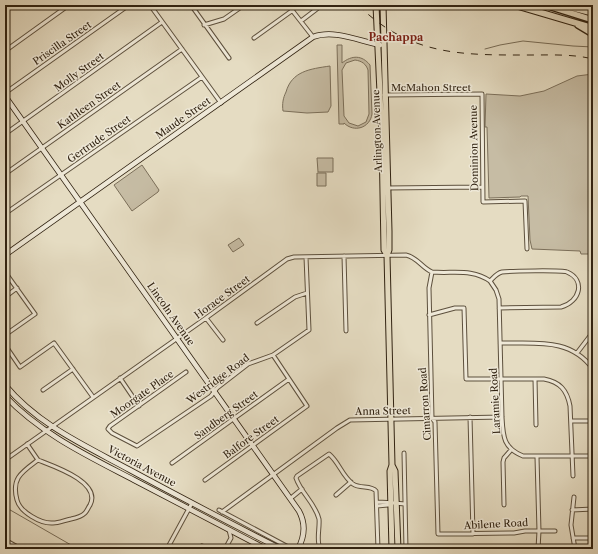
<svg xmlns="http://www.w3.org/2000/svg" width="598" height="554" font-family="'Libre Caslon Text',serif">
  <rect width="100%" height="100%" fill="#e5dcc2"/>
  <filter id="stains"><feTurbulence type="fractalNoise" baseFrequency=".005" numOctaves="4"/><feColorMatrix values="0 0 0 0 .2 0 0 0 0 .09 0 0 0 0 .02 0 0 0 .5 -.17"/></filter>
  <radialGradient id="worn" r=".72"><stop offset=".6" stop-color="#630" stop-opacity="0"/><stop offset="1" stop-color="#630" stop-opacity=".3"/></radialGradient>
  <!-- green -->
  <path fill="#c6bca4" stroke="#7b6f5a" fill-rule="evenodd" d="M337,45H342V63C352,55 362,55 370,65L372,114C370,128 354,133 344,123V124H339ZM355,60C362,61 366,64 368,70L369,114L366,122L358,126L349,123L344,116L342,70L346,63Z
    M330,66L331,106L328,112L307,113L283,111C282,104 283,98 286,92C292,71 310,69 330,66Z
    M593,74V254H581L580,251L532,249L530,240L528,196H521L520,197L489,198L487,127H485L486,94L520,96L544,91L577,76Z
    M317,158H333V172H318Z
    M142,165L159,190L158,192L132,211L114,185Z
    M317,173H326V186H317Z
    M239,238L244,245L233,252L228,245Z"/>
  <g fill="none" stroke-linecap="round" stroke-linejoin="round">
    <!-- stream -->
    <path stroke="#776c57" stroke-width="1" d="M485,49L500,45L523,41L573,46L593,47
      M5,507L78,549"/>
    <!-- street casing -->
    <g stroke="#5d503d" stroke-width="5">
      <path id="street" d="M150,5L221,103
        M191,5L229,58
        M288,5L313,37
        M5,10L12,5
        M301,21L322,5
        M204,25L224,19L244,5
        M254,38L293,10
        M5,51L69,5
        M5,93L129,5
        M384,95L482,94L483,202L525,201L527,249
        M5,134L162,22
        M5,174L182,49
        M386,188L482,187
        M6,213L202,77
        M344,256L346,331
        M5,272L35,314L5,335
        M432,272L429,288L432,418L435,422L438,534L514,533L525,531H555
        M490,281L496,290L499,299L502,417C503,436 503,448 523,456H593
        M5,297L17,288
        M429,315L455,308H464L466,379H544C560,382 567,390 570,406L573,476
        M206,318L223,340
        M257,323L295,297L307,293
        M500,343C535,344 570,337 593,369
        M5,345L20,367L54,343L93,397
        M577,353L593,332
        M186,372L110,426L108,429L112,433L137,446L211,396L217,388L248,364L273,355L309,330L306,257
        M120,378L139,406
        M535,379L536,425
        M43,390L73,369
        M470,417L473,534
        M571,421H593
        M27,444L38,460
        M404,453L406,549
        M537,457L539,531L538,549
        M5,460L206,318L287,259L294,257L406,255C417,257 422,268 432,272C452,274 472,268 490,281C494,277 497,273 502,272C510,271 561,270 567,272C586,280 580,302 561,307L499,308
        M38,460C53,466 102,482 90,505C88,508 87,511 85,513C81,517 76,518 71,519C65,520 59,523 53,523C41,524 20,512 17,500C11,478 22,472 38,460Z
        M172,463L289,379
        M205,480L307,406L273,355
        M336,495L351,482
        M574,497L571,525L575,549
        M291,498L302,489
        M377,502C386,502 395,503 405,504
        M504,505L503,462L504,458L511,450
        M377,506L388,505L391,504
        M219,510L292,549
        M572,510L593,509
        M222,512L337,428L350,420L502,417
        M573,538H589
        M5,540L21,549
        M202,546L207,549
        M167,549L192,503
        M225,549L231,538L229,530
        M325,549L320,547C316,542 320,527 319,519C315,503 301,493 296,478L297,476L329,454C339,462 342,476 353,484C360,489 371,485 376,491L378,549"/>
    </g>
    <!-- secondary casing -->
    <g stroke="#302211" stroke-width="6">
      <path id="secondary" d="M5,96L299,511C306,524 305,536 298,549
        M5,255L313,37C334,29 359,41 380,45
        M5,385C38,425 86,446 130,470C180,497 230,523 281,549
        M5,396C41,434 88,456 134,480C178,503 222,526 266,549"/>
    </g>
    <!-- primary casing -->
    <g stroke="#302211" stroke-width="7">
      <path id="primary" d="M376,5L382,137L384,250L387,255L392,465L390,471L392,549
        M383,5L389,231V250L387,255
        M392,465L395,471L398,549"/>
    </g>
    <!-- highway casing -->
    <g stroke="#302211" stroke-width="8">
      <path id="highway" d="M515,5L593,28
        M545,5L593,20
        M555,5L566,6L593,13
        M578,25L593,34"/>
    </g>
    <!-- street -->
    <use href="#street" stroke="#eee8d7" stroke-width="3"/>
    <!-- secondary -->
    <use href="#secondary" stroke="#eee8d7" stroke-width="4.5"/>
    <!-- primary -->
    <use href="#primary" stroke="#e5dcc2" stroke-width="5"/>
    <!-- highway -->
    <use href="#highway" stroke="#e5dcc2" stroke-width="5.5"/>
    <!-- rail -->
    <path stroke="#302211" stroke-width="1" stroke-dasharray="7 7" stroke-linecap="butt" d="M358,5C411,57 464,55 532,55C552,55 573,54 593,59"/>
  </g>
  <g text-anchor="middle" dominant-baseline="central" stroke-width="3" stroke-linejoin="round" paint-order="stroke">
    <!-- street labels -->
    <g font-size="10" fill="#302211" stroke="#eee8d7">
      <text transform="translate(62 43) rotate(-35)">Priscilla Street</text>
      <text transform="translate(79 72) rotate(-36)">Molly Street</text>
      <text x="431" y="87">McMahon Street</text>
      <text transform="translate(89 105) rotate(-35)">Kathleen Street</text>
      <text transform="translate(183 118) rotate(-35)">Maude Street</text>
      <text transform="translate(377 131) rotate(-92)">Arlington Avenue</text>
      <text transform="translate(99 139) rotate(-35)">Gertrude Street</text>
      <text transform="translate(474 148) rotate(-91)">Dominion Avenue</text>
      <text transform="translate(222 297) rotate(-36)">Horace Street</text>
      <text transform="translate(171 314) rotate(55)">Lincoln Avenue</text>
      <text transform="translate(218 379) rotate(-37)">Westridge Road</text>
      <text transform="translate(142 394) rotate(-35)">Moorgate Place</text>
      <text transform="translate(495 401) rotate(-93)">Laramie Road</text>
      <text transform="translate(425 404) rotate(-94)">Cimarron Road</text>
      <text transform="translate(383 411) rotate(-1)">Anna Street</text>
      <text transform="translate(226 415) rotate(-36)">Sandberg Street</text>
      <text transform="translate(251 437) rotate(-36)">Balfore Street</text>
      <text transform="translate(142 466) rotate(28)">Victoria Avenue</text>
      <text transform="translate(496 524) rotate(-3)">Abilene Road</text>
    </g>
    <!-- neighbourhood labels -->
    <g font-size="11" font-weight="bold" fill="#7a1f14" stroke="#eee8d7">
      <text x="396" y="37">Pachappa</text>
    </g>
  </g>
  <!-- margin -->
  <rect width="598" height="554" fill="none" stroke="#e5dcc2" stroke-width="20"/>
  <rect x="6" y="6" width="586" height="542" fill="none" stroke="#302211" stroke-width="2"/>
  <rect x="10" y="10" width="578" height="534" fill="none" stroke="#302211"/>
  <rect width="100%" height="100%" filter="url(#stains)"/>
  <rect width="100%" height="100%" fill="url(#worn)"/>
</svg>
